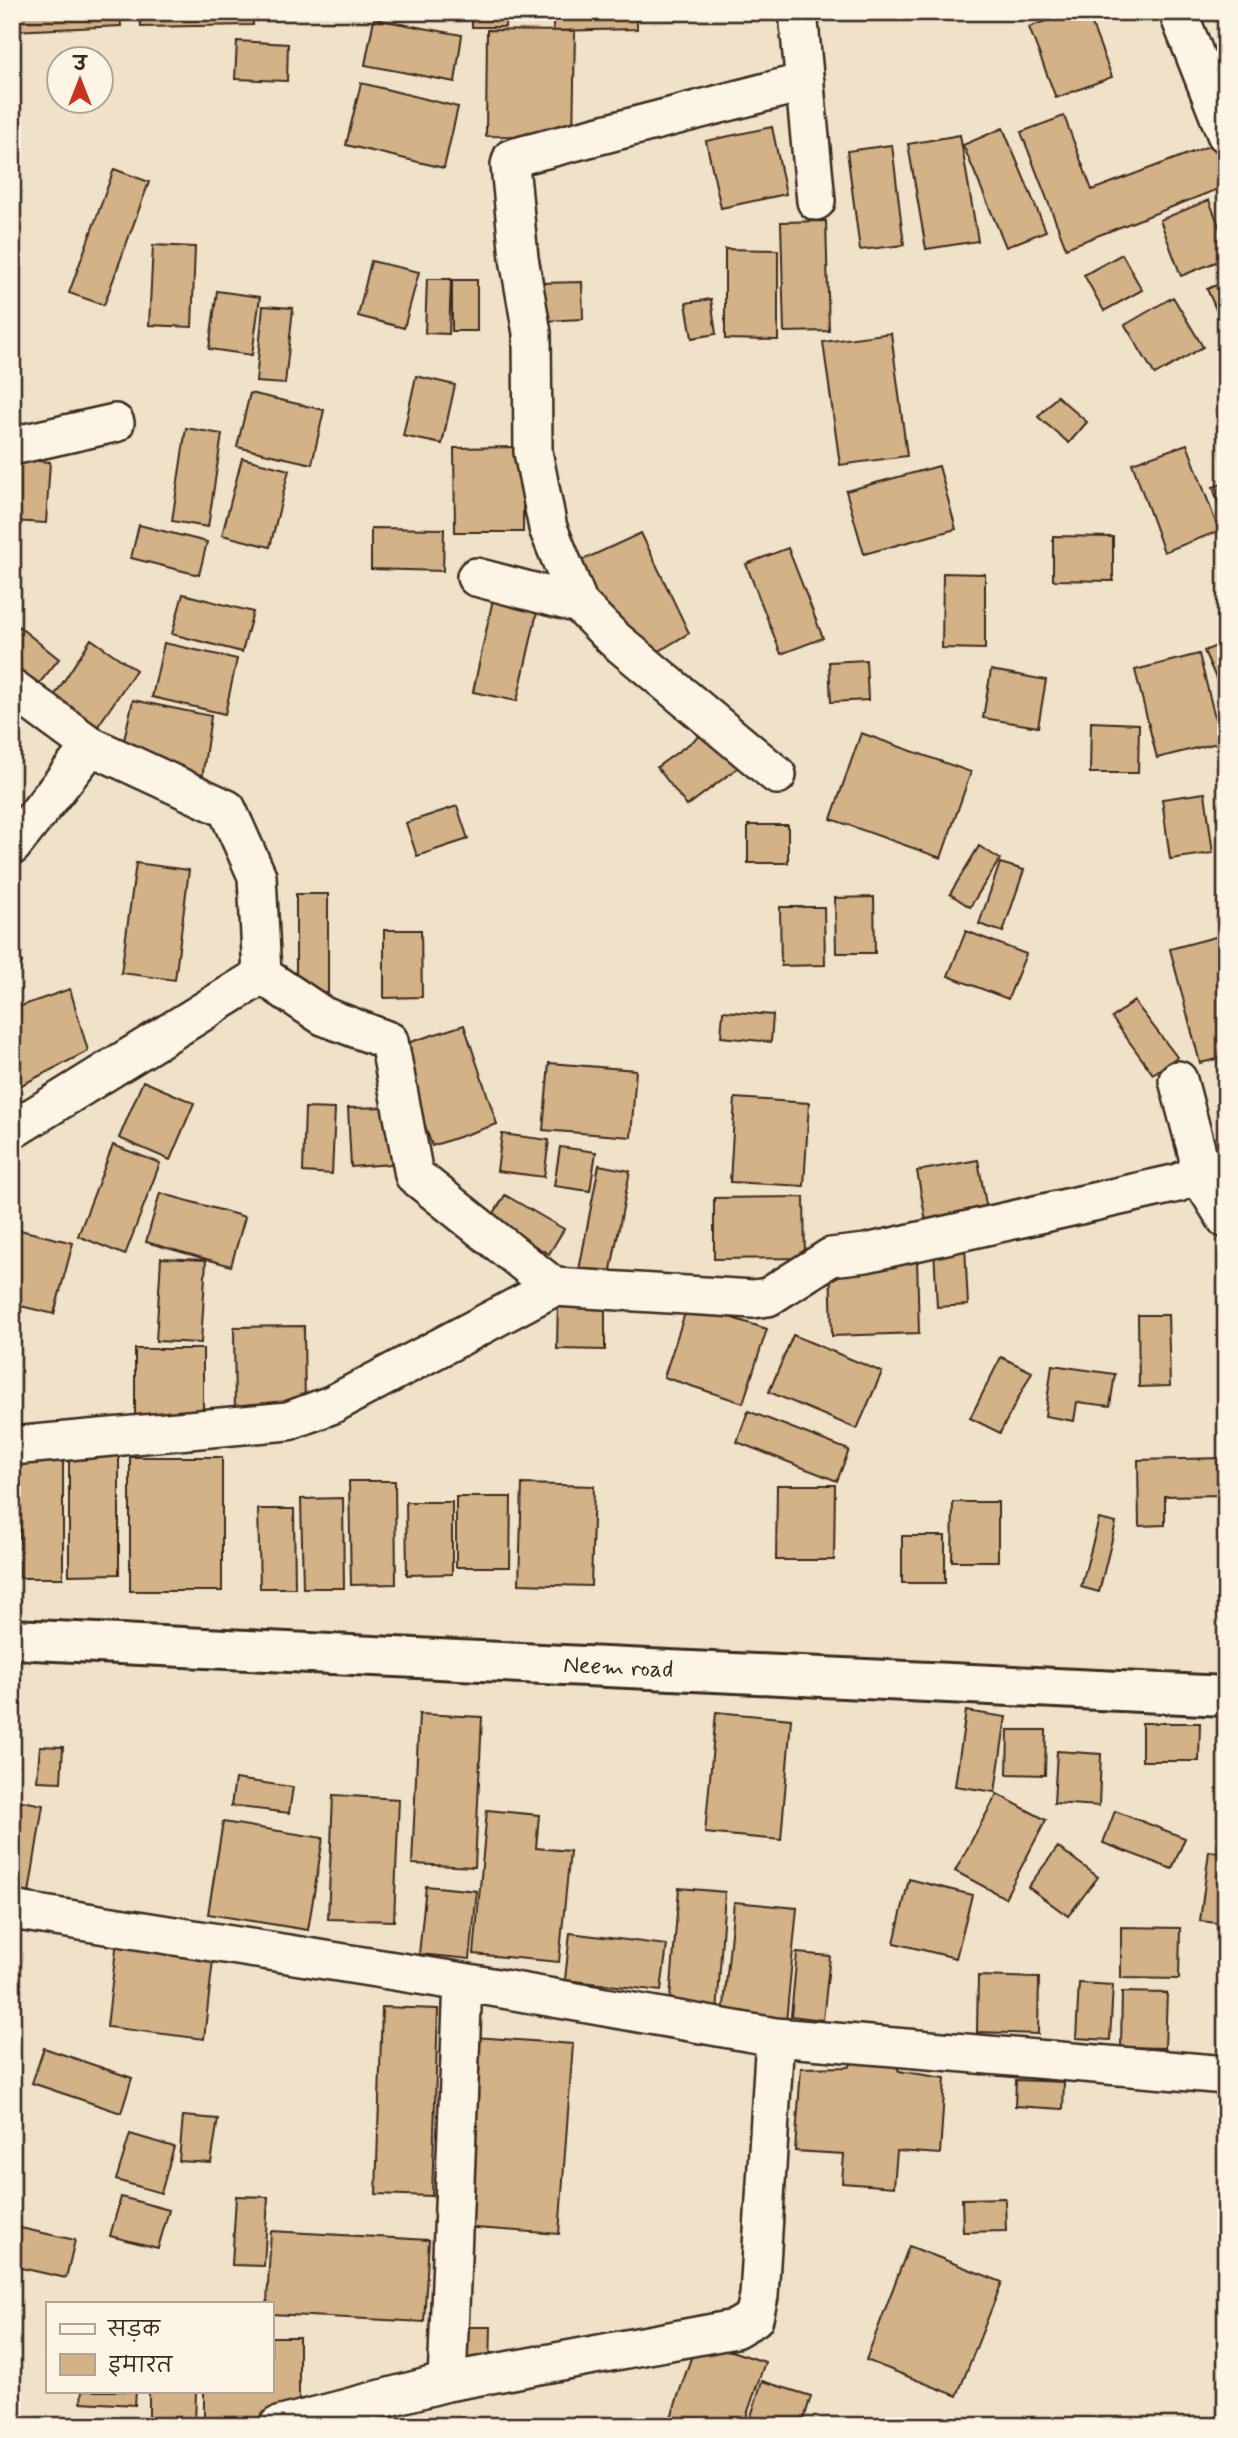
<svg xmlns="http://www.w3.org/2000/svg" width="1238" height="2438" font-family="Mynerve,'Playpen Sans Deva',sans-serif">
  <rect width="100%" height="100%" fill="#f0e1c9"/>
  <filter id="ink" filterUnits="userSpaceOnUse"><feTurbulence type="fractalNoise" baseFrequency=".0143" numOctaves="2"/><feDisplacementMap in="SourceGraphic" scale="14" xChannelSelector="R" yChannelSelector="G"/><feConvolveMatrix kernelMatrix="1 2 1 2 8 2 1 2 1" color-interpolation-filters="sRGB"/></filter>
  <g filter="url(#ink)">
    <!-- building -->
    <path fill="#d4b287" stroke="#3b2a1e" stroke-width="2" d="M12,12H120L121,26L12,31Z
      M140,12H253V25L141,27Z
      M472,12H506L505,27H472Z
      M553,12H637V29L553,31Z
      M1070,12H1087L1112,77L1056,98L1029,27Z
      M374,19L462,35L455,82L365,65Z
      M487,30L575,31L573,137L486,136Z
      M237,41L288,44L287,81L235,79Z
      M361,83L458,107L444,168L346,145Z
      M1064,116L1092,190L1222,141L1226,151V186L1066,248L1021,132Z
      M772,127L786,194L721,208L706,141Z
      M1003,128L1046,231L1006,247L963,145Z
      M960,135L978,241L926,249L908,144Z
      M892,145L904,245L860,250L847,151Z
      M114,169L149,182L104,305L69,293Z
      M1209,200L1226,244V258L1181,276L1160,220Z
      M826,221L829,331L784,332L781,222Z
      M153,245L195,247L192,327L149,325Z
      M725,249L778,250V340L725,339Z
      M1122,254L1142,290L1104,311L1084,275Z
      M371,261L419,272L404,328L358,316Z
      M427,279H451L449,334L425,333Z
      M452,280H477V331H452Z
      M1226,281V332L1207,289Z
      M582,282L583,319L543,321L541,283Z
      M217,291L260,297L252,355L209,349Z
      M1173,297L1203,347L1155,375L1125,325Z
      M711,299L716,334L692,338L686,303Z
      M263,306L293,308L285,384L256,382Z
      M891,333L907,456L840,465L823,342Z
      M416,376L455,385L442,444L403,436Z
      M250,393L324,410L312,464L237,447Z
      M1057,396L1087,422L1069,443L1038,417Z
      M186,428L222,434L208,527L172,521Z
      M1187,444L1219,531L1164,552L1132,463Z
      M523,447V532H455L454,448Z
      M242,458L289,470L270,547L222,535Z
      M14,459L50,462L46,523L12,521Z
      M939,466L956,529L864,554L846,491Z
      M1226,483V522L1224,523L1213,487Z
      M139,525L207,542L199,575L131,558Z
      M371,528L444,529L443,571L371,569Z
      M641,533L689,633L649,657L604,610L576,563Z
      M1053,536L1113,537V581L1053,580Z
      M788,548L823,638L781,654L746,564Z
      M943,573L985,574V649L942,648Z
      M183,594L253,612L242,652L172,634Z
      M493,599L538,608L517,701L473,692Z
      M18,626L59,659L29,696L12,682V633Z
      M91,639L136,670L96,729L51,701Z
      M1226,642V693L1223,694L1204,651Z
      M164,643L237,659L225,714L152,697Z
      M1199,654L1221,742L1157,758L1135,670Z
      M866,660L868,700L831,702L829,662Z
      M991,670L1046,680L1038,727L983,718Z
      M133,700L211,716L201,786L121,753Z
      M1091,722L1139,724L1138,773H1090Z
      M711,728L740,766L687,806L657,767Z
      M861,733L971,772L941,858L831,819Z
      M1205,793L1213,853L1170,859L1162,799Z
      M457,806L468,839L417,856L406,823Z
      M748,825H788V863H748Z
      M979,846L1000,859L970,907L950,894Z
      M136,863L189,870L175,980L121,973Z
      M1000,863L1024,870L1003,932L979,924Z
      M296,894H328V993H296Z
      M874,897L875,953H836L835,898Z
      M780,907H824L825,965L781,966Z
      M384,930H421L422,997L384,998Z
      M966,931L1026,954L1008,999L948,976Z
      M1223,935L1226,948V1057L1200,1063L1170,949Z
      M12,958L22,962L12,990Z
      M70,989L88,1051L16,1088L12,1076V1009Z
      M1134,1001L1177,1057L1153,1074L1112,1018Z
      M723,1011L773,1015L771,1042L721,1037Z
      M464,1025L497,1124L432,1146L398,1046Z
      M549,1063L636,1070L631,1137L543,1130Z
      M143,1081L194,1103L170,1160L119,1138Z
      M735,1098L809,1103L804,1186L730,1182Z
      M390,1107L392,1164L351,1167L348,1108Z
      M305,1108L335,1109L332,1174L303,1172Z
      M502,1134L549,1140L544,1177L497,1171Z
      M113,1145L160,1163L125,1255L78,1236Z
      M560,1147L596,1152L590,1191L554,1186Z
      M978,1160L988,1216L927,1227L917,1171Z
      M599,1165L630,1171L610,1275L579,1270Z
      M160,1193L245,1217L231,1266L146,1242Z
      M505,1195L564,1229L549,1254L490,1220Z
      M804,1197L805,1258L714,1259V1198Z
      M12,1228L73,1243L54,1314L12,1304Z
      M965,1246L968,1305L937,1307L934,1248Z
      M161,1258L206,1260L201,1343L156,1341Z
      M917,1258L919,1333L832,1336L830,1260Z
      M558,1295H605V1350L557,1349Z
      M688,1304L767,1329L743,1403L664,1377Z
      M1138,1315H1168L1170,1386L1139,1387Z
      M304,1326L305,1412L235,1413L234,1327Z
      M793,1335L882,1372L857,1429L769,1392Z
      M135,1349H203V1419H135Z
      M1001,1357L1032,1372L1000,1433L970,1418Z
      M1052,1365L1115,1374L1110,1406L1077,1402L1074,1421L1045,1416Z
      M748,1411L849,1450L837,1481L737,1442Z
      M69,1449H119V1574L69,1575Z
      M130,1457H222V1591H130Z
      M20,1458H63V1578H20Z
      M1223,1458L1224,1495L1165,1496V1525L1139,1526L1138,1460Z
      M12,1461H15L13,1567H12Z
      M349,1481H395L396,1584L351,1585Z
      M522,1484L594,1486L591,1586L519,1584Z
      M777,1485H835L834,1560H776Z
      M456,1497H511L510,1567H456Z
      M343,1498L344,1588H303L301,1499Z
      M406,1502H452V1574L407,1575Z
      M953,1502H998V1561H952Z
      M258,1509H294L295,1588H260Z
      M1099,1519L1116,1523L1099,1592L1081,1587Z
      M902,1536H945V1583H902Z
      M966,1711L1006,1717L995,1792L955,1786Z
      M716,1712L791,1719L781,1840L705,1833Z
      M419,1714L482,1717L475,1867L412,1864Z
      M1142,1723H1200L1199,1761H1142Z
      M1008,1730H1046L1045,1775L1007,1774Z
      M40,1746L63,1747L61,1782L37,1781Z
      M1223,1746H1226V1780H1223Z
      M1057,1751L1101,1754L1099,1806L1054,1803Z
      M235,1779L293,1787L289,1813L231,1806Z
      M997,1794L1046,1820L1005,1898L955,1871Z
      M333,1795L399,1799L394,1921L328,1919Z
      M12,1799L43,1805L28,1900L12,1898Z
      M487,1810L539,1815L536,1848L570,1851L559,1962L474,1954Z
      M1115,1811L1185,1838L1172,1869L1103,1843Z
      M223,1822L323,1838L308,1930L208,1914Z
      M1058,1847L1098,1877L1068,1916L1028,1887Z
      M1209,1851L1226,1853V1924L1200,1921Z
      M909,1879L972,1895L956,1958L894,1943Z
      M426,1886L477,1891L470,1959L419,1954Z
      M679,1888L725,1892L717,2015L669,2011Z
      M734,1902L797,1908L786,2022L723,2016Z
      M1121,1927L1180,1928L1179,1979L1121,1978Z
      M570,1933L667,1945L661,1991L565,1980Z
      M117,1940L214,1951L204,2039L107,2027Z
      M797,1953L830,1956L823,2020L791,2016Z
      M978,1976L1039,1978L1038,2034L977,2032Z
      M1079,1983L1113,1985L1110,2040L1076,2038Z
      M1122,1992L1167,1993L1165,2048L1121,2047Z
      M382,2007L438,2009L432,2196L376,2194Z
      M474,2037L573,2044L559,2234L461,2227Z
      M44,2048L132,2078L121,2113L32,2083Z
      M858,2054L893,2058L899,2071L945,2078L940,2154L897,2151L894,2187L842,2183L844,2154L795,2151L801,2068L849,2067Z
      M1016,2080L1064,2082L1063,2109L1015,2106Z
      M183,2116L218,2119L211,2163L179,2161Z
      M130,2134L174,2147L161,2193L116,2180Z
      M236,2196L268,2197L264,2266L232,2265Z
      M121,2197L169,2210L158,2248L110,2236Z
      M1005,2198L1006,2231L963,2232L962,2199Z
      M16,2227L75,2240L66,2278L12,2266Z
      M271,2231L429,2240L424,2322L271,2314V2303H267Z
      M909,2246L1002,2282L957,2396L866,2360Z
      M465,2327H491L490,2366H464Z
      M271,2337H299V2417H262V2424H204V2391H271Z
      M697,2340L765,2362L743,2426H668Z
      M762,2381L811,2396L802,2426H748Z
      M82,2391H136L135,2405L81,2402Z
      M149,2391H196L195,2426H149Z"/>
    <g fill="none" stroke-linecap="round" stroke-linejoin="round">
      <!-- street casing -->
      <g stroke="#3b2a1e" stroke-width="42">
        <path id="street" d="M798,12L816,201
          M1178,12L1226,134
          M12,446L115,423
          M476,577L579,604
          M12,688L91,746
          M777,775L613,638L579,604L548,528L533,452L532,333L519,258L510,165L512,158L523,155L805,82
          M12,846L91,746L227,809L257,876L262,975L12,1130
          M262,975L323,1016L389,1041L414,1175L554,1287
          M1198,1174L1226,1219
          M12,1446L288,1421L331,1405L554,1287L753,1299L768,1297L831,1257L866,1253L1178,1183L1198,1174V1156L1178,1080
          M12,1910L463,1982L775,2037L1226,2075
          M447,2382L463,1982
          M278,2426L447,2382L735,2329L754,2318L759,2296L775,2037"/>
      </g>
      <!-- secondary casing -->
      <g stroke="#3b2a1e" stroke-width="44">
        <g id="secondary">
          <path id="s1" d="M12,1639L1226,1696"/>
        </g>
      </g>
      <!-- street -->
      <use href="#street" stroke="#fcf5e5" stroke-width="37"/>
      <!-- secondary -->
      <use href="#secondary" stroke="#fcf5e5" stroke-width="38"/>
    </g>
  </g>
  <g text-anchor="middle" dominant-baseline="central" stroke-width="6" stroke-linejoin="round" paint-order="stroke">
    <!-- street labels -->
    <g font-size="24" fill="#3b2a1e" stroke="#fcf5e5">
      <text stroke="none"><textPath href="#s1" startOffset="607">Neem road</textPath></text>
    </g>
  </g>
  <!-- margin -->
  <rect width="1238" height="2438" fill="none" stroke="#fcf5e5" stroke-width="42"/>
  <rect x="21" y="21" width="1196" height="2396" fill="none" stroke="#3b2a1e" stroke-width="2.5" filter="url(#ink)"/>
  <!-- legend -->
  <rect x="46" y="2302" width="228" height="91" fill="#fcf5e5" stroke="#afa495" stroke-width="2"/>
  <rect x="60" y="2324" width="35" height="10" fill="#fcf5e5" stroke="#afa495" stroke-width="2"/>
  <text x="108" y="2336" font-size="21" fill="#3b2a1e">सड़क</text>
  <rect x="60" y="2354" width="35" height="21" fill="#d4b287" stroke="#afa495" stroke-width="2"/>
  <text x="108" y="2372" font-size="21" fill="#3b2a1e">इमारत</text>
  <!-- north arrow -->
  <g transform="translate(80 80)"><circle r="33" fill="#fcf5e5" stroke="#afa495" stroke-width="2"/>
  <path d="M0-5L12 26L0 18L-12 26Z" fill="#c8321e"/>
  <text y="-10" font-size="19" font-weight="bold" text-anchor="middle" fill="#3b2a1e">उ</text>
  </g>
</svg>
